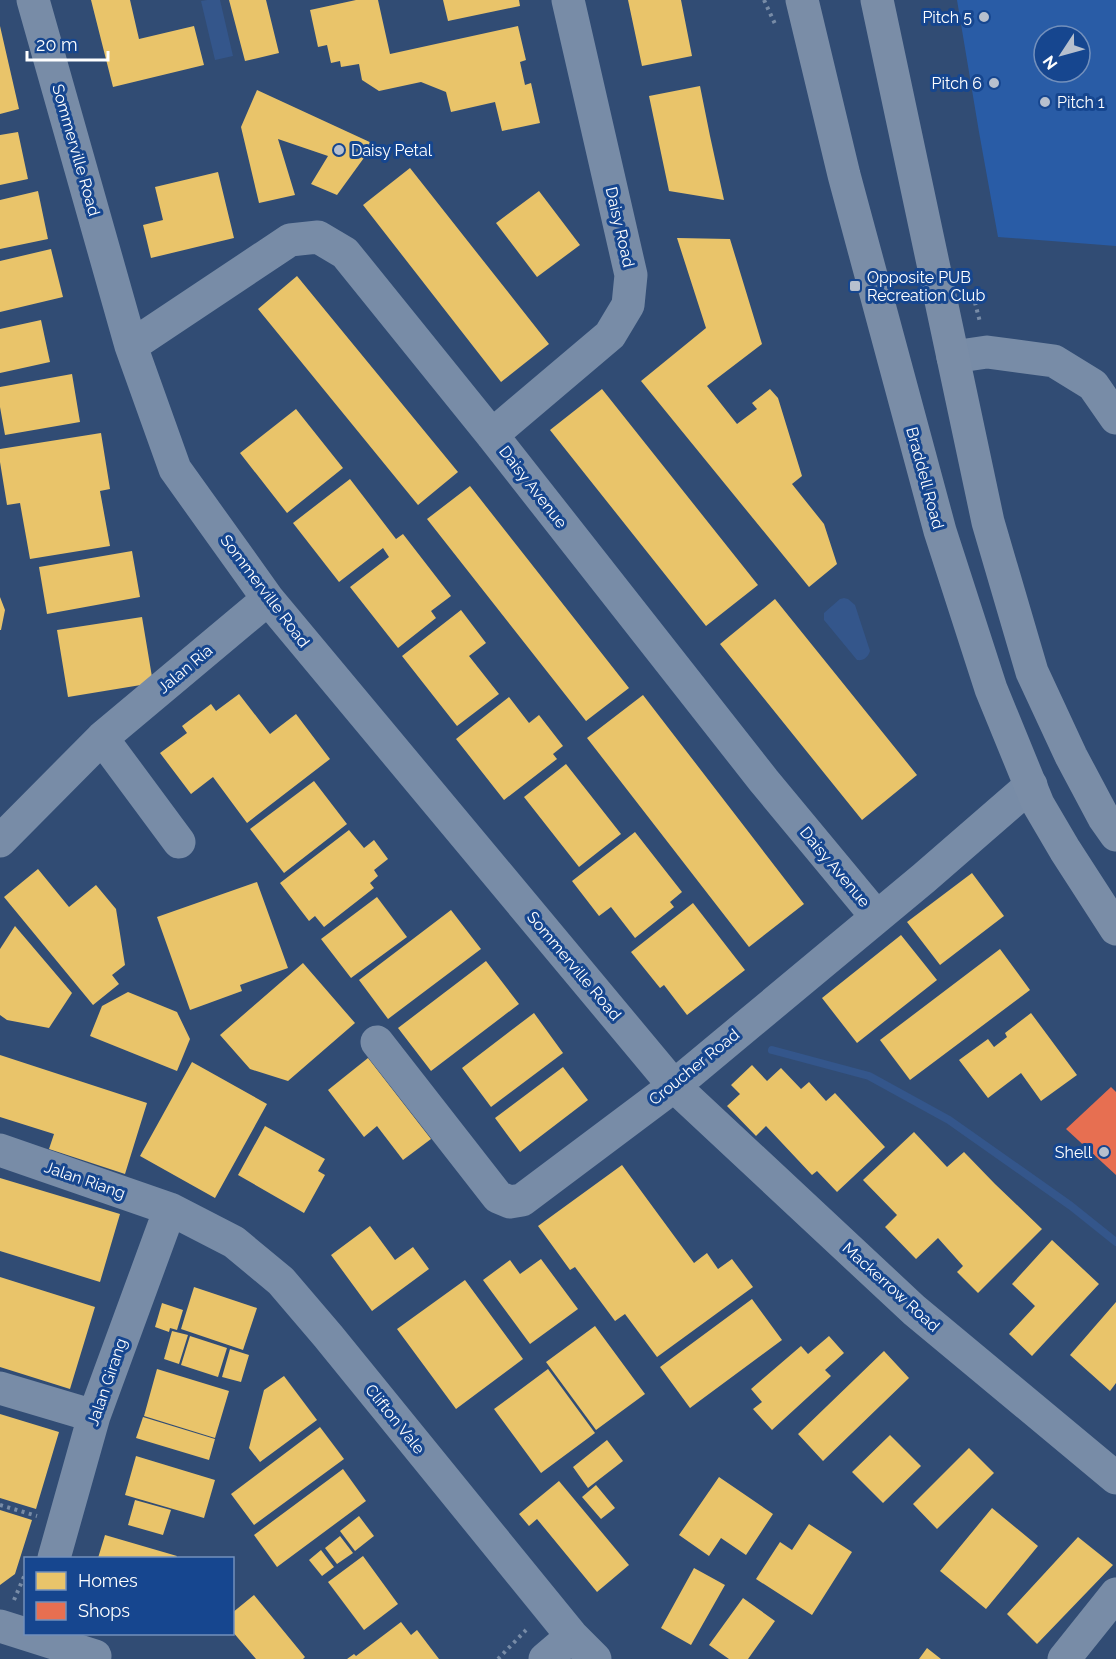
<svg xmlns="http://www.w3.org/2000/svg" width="1116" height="1659" font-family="Raleway,sans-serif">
  <rect width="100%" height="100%" fill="#314c74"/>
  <!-- green -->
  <path fill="#295ca6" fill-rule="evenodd" d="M957,0H1116V246L998,237L979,132ZM1044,36H1080V72H1044Z"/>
  <!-- water -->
  <path fill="#34568b" d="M207,0H220L233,56L215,60L201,1Z
    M844,598L848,599L855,605L870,651C868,657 864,661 857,660L824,620V613L840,599Z"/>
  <!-- homes -->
  <path fill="#e9c46a" d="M91,0H130L139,39L194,26L204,65L113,87Z
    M229,0H266L279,53L245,61Z
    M356,0H378L390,54L518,26L526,60L520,62L525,85L531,83L540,123L502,131L495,102L451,112L446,92L421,82L379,91L362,80L359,64L341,67L340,61L331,63L327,45L318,47L310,10Z
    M443,0H519L520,6L448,21Z
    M628,0H681L692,56L642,66Z
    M0,26L19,109L0,114Z
    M700,86L710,136L724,200L669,191L649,96Z
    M257,90L374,144L337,195L311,184L328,156L278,139L295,195L259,203L241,127Z
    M18,132L28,179L0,185V135Z
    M410,168L549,344L501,382L363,205Z
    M218,172L234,238L151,258L143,225L163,220L155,187Z
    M38,191L48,239L0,249V200Z
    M539,191L580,245L537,277L496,223Z
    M677,238L730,239L762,344L707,386L737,424L757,409L752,403L770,389L778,398L802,476L792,484L824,524L837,564L809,587L641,381L706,328Z
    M51,249L63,297L0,312V261Z
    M297,276L458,472L418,505L258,309Z
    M41,320L50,362L0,373V329Z
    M72,374L80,422L5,435L0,407V387Z
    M602,389L758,585L706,626L550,430Z
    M296,409L343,468L287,513L240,453Z
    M101,433L110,489L100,491L110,546L30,559L20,503L7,505L0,462V449Z
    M350,479L396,539L403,534L451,596L431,611L436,618L398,648L350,587L389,557L383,548L339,582L293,523Z
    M470,486L629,688L586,721L427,519Z
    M132,551L140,597L47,614L39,567Z
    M0,597L5,610L1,630H0Z
    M775,599L917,775L862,820L720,644Z
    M461,610L486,643L469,656L499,694L457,726L402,656Z
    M142,617L153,683L68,697L57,630Z
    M239,694L270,734L296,714L330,759L247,823L213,777L191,794L160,753L187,733L182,726L211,704L216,711Z
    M643,695L804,904L749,947L587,738Z
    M509,697L529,723L539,715L563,746L553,754L557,759L504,800L456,739Z
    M566,764L621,834L579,867L524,797Z
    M314,781L347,824L284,873L250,829Z
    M349,830L364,848L374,840L388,859L374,870L378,876L370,883L374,888L324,927L315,916L309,921L280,883Z
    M635,832L682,892L670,902L674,907L635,938L611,907L599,916L572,881Z
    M38,869L69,907L96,885L116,909L125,965L112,975L119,984L93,1005L4,897Z
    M972,873L1004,916L940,965L907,922Z
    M257,882L288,968L240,985L242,991L190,1010L157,917Z
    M377,897L407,937L351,978L321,939Z
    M693,903L745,970L687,1015L664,985L660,988L631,952Z
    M451,910L481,949L388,1019L359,980Z
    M15,926L72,993L49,1028L7,1020L0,1015V949Z
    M901,935L937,980L857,1043L822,998Z
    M1000,949L1030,990L910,1080L880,1040Z
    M486,961L519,1004L431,1071L398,1028Z
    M303,963L355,1023L288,1081L250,1069L220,1035Z
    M128,992L177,1012L190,1039L177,1071L90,1036L102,1006Z
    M534,1013L563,1053L491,1107L462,1068Z
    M1031,1013L1077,1075L1041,1101L1021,1073L988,1098L959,1060L988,1039L994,1047L1007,1037L1005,1033Z
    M0,1055L147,1103L125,1174L49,1149L54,1134L0,1117Z
    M368,1058L431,1139L403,1160L377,1126L364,1137L328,1090Z
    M192,1062L267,1104L215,1198L140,1156Z
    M752,1065L767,1081L781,1068L801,1089L809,1082L826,1101L835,1093L885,1147L837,1192L817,1171L812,1175L766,1126L756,1136L727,1106L740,1094L731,1085Z
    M563,1067L588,1100L520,1152L495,1118Z
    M265,1126L325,1159L318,1171L325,1175L304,1213L238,1175Z
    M914,1132L947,1167L964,1152L995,1184L1042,1229L978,1293L957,1272L963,1266L938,1238L916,1259L885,1227L897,1215L863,1180Z
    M622,1165L694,1263L707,1253L718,1269L732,1259L753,1287L657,1357L625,1314L615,1321L575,1267L570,1270L538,1226Z
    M0,1178L120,1214L100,1282L0,1251Z
    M370,1226L395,1260L413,1247L429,1269L372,1311L331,1255Z
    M1052,1240L1099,1284L1032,1356L1009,1334L1035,1306L1012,1284Z
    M541,1259L578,1309L530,1344L483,1280L510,1260L520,1274Z
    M0,1277L95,1307L70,1389L0,1367Z
    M465,1280L523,1359L456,1409L397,1329Z
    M194,1287L257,1308L243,1350L181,1329Z
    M752,1299L782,1340L690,1408L660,1367Z
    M1116,1302V1383L1110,1391L1070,1355Z
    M162,1303L183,1310L177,1330L170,1328L169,1332L155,1327Z
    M595,1326L645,1394L596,1430L546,1362Z
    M172,1331L188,1335L179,1364L164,1359Z
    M190,1336L227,1348L218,1377L181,1365Z
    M829,1336L844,1353L825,1370L831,1376L772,1430L753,1409L762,1402L751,1389L801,1346L808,1354Z
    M230,1349L249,1355L241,1382L222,1377Z
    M884,1351L909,1378L823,1461L798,1434Z
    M157,1369L229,1391L215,1438L144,1416Z
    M548,1369L595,1433L541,1473L494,1409Z
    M284,1376L317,1420L260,1462L249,1448L264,1390Z
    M0,1414L59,1432L36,1509L0,1498Z
    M143,1417L215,1439L209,1460L136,1438Z
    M320,1427L344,1459L254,1525L231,1494Z
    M890,1435L921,1466L883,1503L852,1472Z
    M607,1440L623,1461L588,1488L573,1467Z
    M969,1448L994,1473L937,1529L913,1504Z
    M136,1456L215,1480L204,1518L125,1495Z
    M343,1469L366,1501L277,1567L254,1535Z
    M719,1477L773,1514L746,1555L721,1538L709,1556L679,1535Z
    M559,1481L629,1565L597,1592L537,1519L529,1526L519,1514Z
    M596,1485L615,1508L601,1519L582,1497Z
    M135,1500L171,1510L163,1535L128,1525Z
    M992,1508L1038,1546L986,1609L940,1571Z
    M0,1510L32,1520L15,1574L0,1585Z
    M359,1516L374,1536L355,1551L340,1531Z
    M809,1524L852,1552L812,1615L756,1579L780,1542L792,1550Z
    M105,1535L177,1556L176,1558H98Z
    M340,1536L353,1553L337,1564L325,1548Z
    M1078,1537L1113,1565L1037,1644L1007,1614Z
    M321,1550L334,1567L322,1576L309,1560Z
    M363,1556L398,1604L364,1630L328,1582Z
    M694,1568L725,1585L691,1645L661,1628Z
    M254,1595L305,1657L303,1659H256L232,1631V1613Z
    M743,1598L775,1621L748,1659H729L709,1645Z
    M401,1622L411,1635L417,1630L439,1659H347L354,1654L356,1656Z
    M927,1648L941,1659H919Z"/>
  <!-- shops -->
  <path fill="#e76f51" d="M1111,1087L1116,1092V1175L1066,1129Z"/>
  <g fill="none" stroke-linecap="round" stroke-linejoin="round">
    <!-- stream -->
    <path stroke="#34568b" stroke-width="8" d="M772,1050L869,1076L949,1120L1071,1206L1116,1242"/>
    <!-- path -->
    <path stroke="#788ca7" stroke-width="4" stroke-dasharray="3 4.5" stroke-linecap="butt" d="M764,0L775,24
      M973,295L980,322
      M0,1505L37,1516
      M14,1600L26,1572
      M498,1659L526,1630"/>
    <!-- minor -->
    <path stroke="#788ca7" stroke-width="33" d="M33,0L131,346L175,469L268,599L674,1086L914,1310L1116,1478
      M131,346L290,240L318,237L345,253L492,435L764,781L876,916
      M953,357L987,352L1054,361L1093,385L1116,418
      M492,435L610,335L628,305L631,275L568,0
      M102,738L179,842
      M0,841L102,738L268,599
      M377,1042L498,1197L510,1202L522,1200L674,1086L924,878L1031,785
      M0,1150L170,1209L234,1242L281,1281L328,1336L572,1636L595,1659
      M0,1388L94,1416
      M54,1558L94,1416L170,1209
      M0,1626L95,1656
      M545,1659L572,1636
      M1064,1659L1116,1594"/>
    <!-- highway -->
    <path stroke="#7a8da7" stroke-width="33" d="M802,0L844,175L940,531L991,689L1038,804L1065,850L1116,929
      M877,0L988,522L1032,672L1071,756L1104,818L1116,835"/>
  </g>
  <!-- markers -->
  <g fill="#b7c0ce" stroke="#16468f" stroke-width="2">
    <circle cx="984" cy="17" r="6"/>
    <circle cx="994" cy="83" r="6"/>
    <circle cx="1045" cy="102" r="6"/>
    <circle cx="339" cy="150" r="6"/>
    <rect x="849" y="280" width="12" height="12" rx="3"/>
    <circle cx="1104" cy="1152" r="6"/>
  </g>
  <g text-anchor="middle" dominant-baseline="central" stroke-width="6" stroke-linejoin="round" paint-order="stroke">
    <!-- poi labels -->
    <g font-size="16" fill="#fff" stroke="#16468f" text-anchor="end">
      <text x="972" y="17">Pitch 5</text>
      <text x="982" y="83">Pitch 6</text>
      <text x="1057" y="102" text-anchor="start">Pitch 1</text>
      <text x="351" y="150" text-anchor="start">Daisy Petal</text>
      <text x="867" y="277" text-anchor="start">Opposite PUB<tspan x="867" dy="18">Recreation Club</tspan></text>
      <text x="1092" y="1152">Shell</text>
    </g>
    <!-- street labels -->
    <g font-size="16" fill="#fff" stroke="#16468f">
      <text transform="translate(76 150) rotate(74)">Sommerville Road</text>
      <text transform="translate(620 227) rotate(77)">Daisy Road</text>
      <text transform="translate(925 478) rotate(75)">Braddell Road</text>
      <text transform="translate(533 487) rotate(52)">Daisy Avenue</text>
      <text transform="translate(265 591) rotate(53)">Sommerville Road</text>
      <text transform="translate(185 669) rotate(-40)">Jalan Ria</text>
      <text transform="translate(835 867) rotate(50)">Daisy Avenue</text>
      <text transform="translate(574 966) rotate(50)">Sommerville Road</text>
      <text transform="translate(694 1067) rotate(-39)">Croucher Road</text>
      <text transform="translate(85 1180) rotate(19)">Jalan Riang</text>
      <text transform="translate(891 1287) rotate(42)">Mackerrow Road</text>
      <text transform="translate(107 1382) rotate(-71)">Jalan Girang</text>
      <text transform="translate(395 1419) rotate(51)">Clifton Vale</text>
    </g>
  </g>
  <!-- legend -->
  <rect x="24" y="1557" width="210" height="78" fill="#16468f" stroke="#7390bc" stroke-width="1.5"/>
  <rect x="36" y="1572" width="30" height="18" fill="#e9c46a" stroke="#7390bc" stroke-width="1.5"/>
  <text x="78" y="1587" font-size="18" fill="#ffffff">Homes</text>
  <rect x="36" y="1602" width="30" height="18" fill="#e76f51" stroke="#7390bc" stroke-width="1.5"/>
  <text x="78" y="1617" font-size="18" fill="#ffffff">Shops</text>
  <!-- north arrow -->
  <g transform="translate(1062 54) rotate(234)"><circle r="28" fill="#16468f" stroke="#7390bc" stroke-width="1.5"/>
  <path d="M0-4.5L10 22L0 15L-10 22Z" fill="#b7c0ce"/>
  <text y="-9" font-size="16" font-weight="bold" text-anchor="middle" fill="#ffffff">N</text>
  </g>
  <!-- scale -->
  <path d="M27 51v9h81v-9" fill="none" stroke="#ffffff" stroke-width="3"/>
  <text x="36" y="51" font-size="18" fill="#ffffff" stroke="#16468f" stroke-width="4.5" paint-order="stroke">20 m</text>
</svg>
